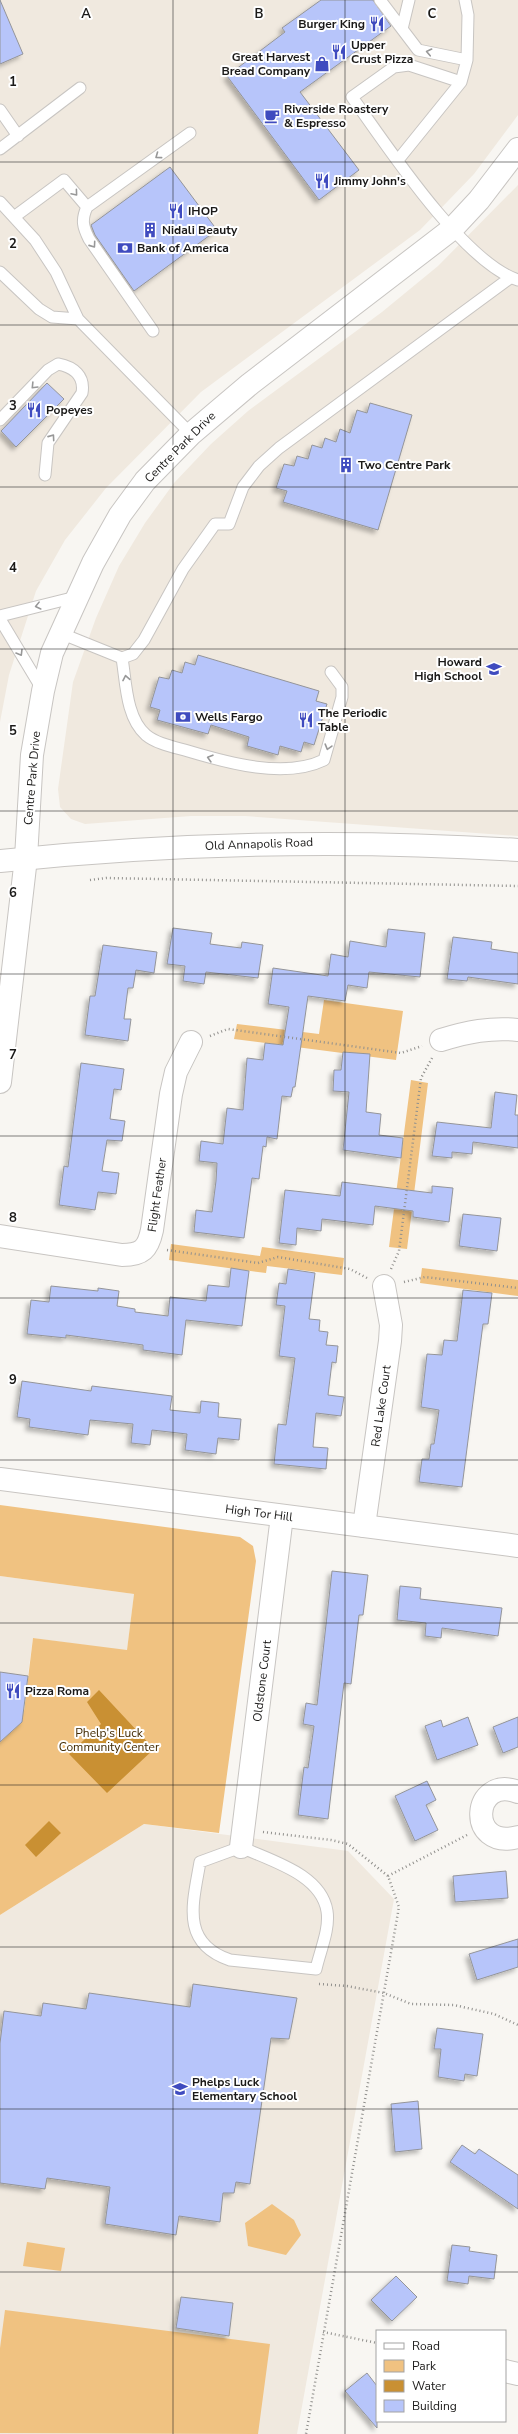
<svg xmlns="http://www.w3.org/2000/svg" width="518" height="2434" font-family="'Nunito Sans',sans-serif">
  <defs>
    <filter id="shadow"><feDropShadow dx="-3.5" dy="3.5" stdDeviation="2" flood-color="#0004"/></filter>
  </defs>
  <rect width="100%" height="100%" fill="#f8f6f2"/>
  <!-- built -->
  <path fill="#f0e9df" d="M0,0H518V115L474,174L420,230L201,392L106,488L65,540L36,591L9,675L0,722Z
    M518,185V836L245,816H191L85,824L71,819L60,807L58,789L73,682L96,618L119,566L145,523L174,483L211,444L248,411L382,312L438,266Z
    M0,1576L134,1594L127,1651L33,1638L23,1711L0,1708Z
    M144,1824L348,1851L394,1899L297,2434H0V1915Z"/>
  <!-- green -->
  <path fill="#f0c281" d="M324,1000L403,1011L396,1060L234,1039L237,1024L319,1034Z
    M411,1080L428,1083L407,1249L389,1247Z
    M171,1244L260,1256L262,1247L344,1258L342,1275L267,1266L266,1273L169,1260Z
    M422,1268L518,1280V1296L420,1283Z
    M0,1505L240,1537L253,1546L256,1561L219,1833L144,1824L0,1915V1708L24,1711L33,1638L127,1650L134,1594L0,1576Z
    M272,2204L294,2220L301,2235L286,2255L248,2246L245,2223Z
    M27,2242L65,2248L61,2271L23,2266Z
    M5,2310L270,2344L258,2434L0,2433V2348Z"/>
  <!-- water -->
  <path fill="#c99033" d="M99,1690L154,1749L107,1793L69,1754L101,1724L87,1702Z
    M49,1821L61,1833L36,1857L25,1845Z"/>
  <!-- building -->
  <path fill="#b7c5fa" stroke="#949599" filter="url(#shadow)" d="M0,0L23,54L0,64Z
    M321,0H373L391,26L300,92L359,170L319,200L227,76L285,32L282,28Z
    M170,167L217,230L134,291L95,235L91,225Z
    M47,383L64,399L16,447L1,431Z
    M370,403L412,415L378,530L283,502L287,491L276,488L284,464L294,466L297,456L308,459L312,445L322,448L325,438L336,442L340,429L350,433L357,410L367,413Z
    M198,655L319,691L316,701L327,704L314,745L304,742L301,752L280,746L278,755L247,746L249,737L211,725L208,734L157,720L160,710L150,707L159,677L169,679L172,670L182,673L185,662L195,665Z
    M173,928L212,933L210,944L241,948L242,942L263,945L258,978L206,972L204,984L183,981L185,966L167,964Z
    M388,929L425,933L420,977L369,972L367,988L348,985L345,1001L308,996L295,1087H293L291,1097L282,1096L277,1139L267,1137L266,1147L263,1146L259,1179L252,1178L244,1238L194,1232L196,1210L212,1212L216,1181L217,1163L199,1161L201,1141L223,1144L227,1108L243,1110L247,1058L263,1060L265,1043L283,1045L289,1007L268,1004L273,968L328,976L331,954L348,957L350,941L386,947Z
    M453,937L492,942L491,949L518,953V984L468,977L467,981L447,979Z
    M103,945L157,952L154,973L136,970L133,988H128L124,1019H131L128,1041L85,1035L90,996H95Z
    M343,1052L370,1054L366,1112L381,1114L379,1135L403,1138L401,1158L343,1150L349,1092L333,1091L334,1070H341Z
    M81,1063L124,1069L121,1090L114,1089L110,1119L125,1121L122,1141L107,1140L102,1171L119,1173L116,1194L98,1192L95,1210L59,1205L64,1166L68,1167Z
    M495,1092L517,1095L515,1115H518V1148L473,1142L472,1154L452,1152V1158L432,1156L437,1122L491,1128Z
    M342,1182L432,1193V1186L453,1188L449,1222L413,1217V1211L375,1206L373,1225L322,1219L321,1231L297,1228L296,1245L279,1243L285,1190L340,1196Z
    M463,1214L501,1218L497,1251L459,1246Z
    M231,1268L249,1271L242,1326L186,1320L182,1355L143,1350V1345L66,1335V1338L27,1334L31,1300L49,1302L51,1286L98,1291V1288L119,1291L117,1306L135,1309V1312L168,1316L170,1297L206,1301L208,1285L229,1287Z
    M288,1269L315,1273L309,1319L320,1320L319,1331L328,1332L326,1345L338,1346L336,1363L332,1362L328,1395L344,1397L341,1416L316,1413L313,1447L328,1448L326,1469L274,1464L278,1424L286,1425L295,1358L279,1356L285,1306L276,1305L279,1283L286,1284Z
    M463,1290L492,1293L488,1324H483L462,1487L419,1482L422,1459H429L431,1444H434L439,1410L421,1407L427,1354L442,1355L444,1340L457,1341Z
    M22,1381L91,1391L92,1386L172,1396L170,1410L200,1413L201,1401L219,1403L218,1417L241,1419L239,1440L218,1438L216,1454L185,1450L187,1434L152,1430L150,1445L131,1443L133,1424L90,1420L88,1435L29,1427L30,1419L17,1417Z
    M332,1571L368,1575L363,1615H359L351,1684L344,1683L328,1819L298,1815L304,1767L308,1768L314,1726L303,1724L306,1703L317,1705Z
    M400,1586L421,1588L420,1599L502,1608L498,1636L442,1628L441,1638L425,1636L426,1623L397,1620Z
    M0,1672L28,1676L22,1722L0,1742Z
    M468,1717L478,1745L437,1760L425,1726L441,1720L443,1727Z
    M518,1717V1747L503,1753L493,1727Z
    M427,1781L436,1800L426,1805L438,1830L415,1841L395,1796Z
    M506,1871L508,1898L455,1902L453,1876Z
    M518,1939V1967L477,1980L469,1954Z
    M193,1984L297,1998L289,2039L271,2038L250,2184L236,2182L234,2193H223L220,2222L179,2216L176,2235L105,2224L110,2187L47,2178L45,2189L0,2183V2043L4,2011L41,2016L43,2003L86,2009L89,1993L190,2007Z
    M437,2028L483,2034L477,2076L465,2074L464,2081L438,2077L441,2049H434Z
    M418,2101L422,2149L395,2152L391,2104Z
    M462,2145L475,2154L479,2149L518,2175V2209L450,2162Z
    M452,2245L470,2247L469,2251L497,2255L494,2279L469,2276L468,2284L447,2281Z
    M396,2276L417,2297L392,2321L371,2300Z
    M181,2297L233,2303L229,2336L176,2328Z
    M367,2373L377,2386V2428L345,2391Z"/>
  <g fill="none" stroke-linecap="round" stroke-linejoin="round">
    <!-- service casing -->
    <g stroke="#c8c5c2" stroke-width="13">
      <path id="service" d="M380,0L418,50L467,60
        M402,29L409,0
        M461,82L409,65L394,67L352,97C387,146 463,262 518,280
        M0,110L18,136
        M0,149L80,88
        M398,160L461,82L467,60L468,15L465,0
        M0,202L35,240L56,272L78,319L191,434
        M14,217L64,180L87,207
        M0,272L39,309L52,317L78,319
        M153,331L89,239C83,227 81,220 87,207L190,133
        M0,420L48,370L58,364C74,367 85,376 82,393L48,443L45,475
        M0,616L76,597
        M0,619L42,689
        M60,633L122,658L133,654L144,640L183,569L215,524H229L243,487L259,466L279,448L510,278
        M122,658C126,682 126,718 146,735C157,744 174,747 188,751C228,763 285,779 324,760L342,697V687L331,672
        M241,1847C271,1861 321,1874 327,1911C330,1929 320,1951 316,1969L230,1960C180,1943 193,1903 200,1862Z"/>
    </g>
    <!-- minor casing -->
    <g stroke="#c8c5c2" stroke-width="24">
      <path id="minor" d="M441,1040C467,1032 491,1027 518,1030
        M0,1236L122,1255C142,1255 148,1249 152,1230L171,1094L176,1072L191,1042
        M364,1526L390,1341L391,1325L384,1286
        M518,1792C472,1774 466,1851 518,1837
        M241,1847L282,1516
        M505,2371L518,2374"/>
    </g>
    <!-- tertiary casing -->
    <g stroke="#c8c5c2" stroke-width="24">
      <path id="tertiary" d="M0,1082L26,858L32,755L43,691L52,653L93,563L120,515L145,481L191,434L250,384L452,229L479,200L518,149
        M0,1479L518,1546"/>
    </g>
    <!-- secondary casing -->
    <g stroke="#c8c5c2" stroke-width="24">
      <path id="secondary" d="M0,861C173,843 345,839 518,850"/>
    </g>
    <!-- path -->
    <path stroke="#91908d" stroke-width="2.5" stroke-dasharray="1 3" stroke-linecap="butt" d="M90,880L106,878L518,886
      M210,1036L228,1029L401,1053L422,1046
      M167,1250L258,1263L278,1257L350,1269L367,1278
      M391,1269L399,1251L421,1078L432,1058
      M404,1282L425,1277L518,1288
      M263,1832L331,1840L348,1844L388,1876L399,1907L306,2434
      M388,1876L467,1835
      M319,1984L347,1986L384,1993L411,2004L454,2005L494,2014L518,2025
      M323,2332L377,2343"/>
    <!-- service -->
    <use href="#service" stroke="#fff" stroke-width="11"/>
    <!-- minor -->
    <use href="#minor" stroke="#fff" stroke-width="22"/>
    <!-- tertiary -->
    <use href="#tertiary" stroke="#fff" stroke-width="22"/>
    <!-- secondary -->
    <use href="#secondary" stroke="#fff" stroke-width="22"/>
  </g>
  <!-- one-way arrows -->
  <defs><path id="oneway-chevron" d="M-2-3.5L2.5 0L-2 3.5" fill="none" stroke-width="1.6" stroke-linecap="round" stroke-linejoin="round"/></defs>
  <g stroke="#989898">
    <use href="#oneway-chevron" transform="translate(429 52) rotate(-168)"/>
    <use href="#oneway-chevron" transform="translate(158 156) rotate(144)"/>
    <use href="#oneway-chevron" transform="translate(75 193) rotate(50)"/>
    <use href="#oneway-chevron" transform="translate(93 245) rotate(55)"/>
    <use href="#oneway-chevron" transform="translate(34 386) rotate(134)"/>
    <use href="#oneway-chevron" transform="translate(52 437) rotate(-55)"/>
    <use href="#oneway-chevron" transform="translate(38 606) rotate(166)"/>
    <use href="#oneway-chevron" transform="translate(20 653) rotate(59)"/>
    <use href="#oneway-chevron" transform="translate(126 678) rotate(-101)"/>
    <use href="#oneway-chevron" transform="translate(328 747) rotate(106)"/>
    <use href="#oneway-chevron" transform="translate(210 758) rotate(-164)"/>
  </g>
  <!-- grid -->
  <path fill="none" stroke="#1b1a19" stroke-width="1" stroke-opacity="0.55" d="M173,0V2434M345,0V2434M0,162H518M0,325H518M0,487H518M0,649H518M0,811H518M0,974H518M0,1136H518M0,1298H518M0,1460H518M0,1623H518M0,1785H518M0,1947H518M0,2109H518M0,2272H518"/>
  <!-- icons -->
  <defs>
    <g id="restaurant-bare" transform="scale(1.2)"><path d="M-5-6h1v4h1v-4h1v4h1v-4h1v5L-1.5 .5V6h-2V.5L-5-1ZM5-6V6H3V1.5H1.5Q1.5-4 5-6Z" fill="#3f4bbf" stroke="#fff" stroke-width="2.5" paint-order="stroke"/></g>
    <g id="shop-bare" transform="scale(1.2)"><path d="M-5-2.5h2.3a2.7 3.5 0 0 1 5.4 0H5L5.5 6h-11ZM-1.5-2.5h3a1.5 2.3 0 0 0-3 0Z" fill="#3f4bbf" stroke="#fff" stroke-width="2.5" paint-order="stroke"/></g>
    <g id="cafe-bare" transform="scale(1.2)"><path d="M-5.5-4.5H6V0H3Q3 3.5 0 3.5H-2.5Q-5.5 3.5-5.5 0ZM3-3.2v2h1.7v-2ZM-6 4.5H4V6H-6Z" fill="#3f4bbf" stroke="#fff" stroke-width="2.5" paint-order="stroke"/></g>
    <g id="building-bare" transform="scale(1.2)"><path d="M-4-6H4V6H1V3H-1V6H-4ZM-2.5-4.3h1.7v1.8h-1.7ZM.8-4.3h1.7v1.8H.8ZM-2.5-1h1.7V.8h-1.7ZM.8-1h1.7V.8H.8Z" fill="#3f4bbf" stroke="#fff" stroke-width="2.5" paint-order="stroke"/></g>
    <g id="bank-bare" transform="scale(1.2)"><path d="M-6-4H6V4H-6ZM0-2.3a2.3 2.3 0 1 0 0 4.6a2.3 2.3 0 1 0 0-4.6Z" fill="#3f4bbf" stroke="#fff" stroke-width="2.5" paint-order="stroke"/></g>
    <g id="school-bare" transform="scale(1.2)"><path d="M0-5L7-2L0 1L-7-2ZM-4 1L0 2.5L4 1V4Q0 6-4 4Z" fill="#3f4bbf" stroke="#fff" stroke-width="2.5" paint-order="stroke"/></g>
  </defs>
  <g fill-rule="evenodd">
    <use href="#restaurant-bare" x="377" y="24"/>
    <use href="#restaurant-bare" x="339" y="52"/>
    <use href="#shop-bare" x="322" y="64"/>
    <use href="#cafe-bare" x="272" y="116"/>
    <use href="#restaurant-bare" x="322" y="181"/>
    <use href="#restaurant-bare" x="176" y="211"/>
    <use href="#building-bare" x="150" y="230"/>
    <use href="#bank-bare" x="125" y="248"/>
    <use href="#restaurant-bare" x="34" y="410"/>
    <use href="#building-bare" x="346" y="465"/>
    <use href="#school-bare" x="494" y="669"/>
    <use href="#bank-bare" x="183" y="717"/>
    <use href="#restaurant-bare" x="306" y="720"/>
    <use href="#restaurant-bare" x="13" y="1691"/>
    <use href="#school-bare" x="180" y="2089"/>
  </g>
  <g text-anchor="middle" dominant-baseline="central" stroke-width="4" stroke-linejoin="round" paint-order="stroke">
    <!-- poi labels -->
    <g font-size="12" font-weight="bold" fill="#1b1a19" stroke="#fff" text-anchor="start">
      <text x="365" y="24" text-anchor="end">Burger King</text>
      <text x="351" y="45">Upper<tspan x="351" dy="14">Crust Pizza</tspan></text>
      <text x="310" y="57" text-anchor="end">Great Harvest<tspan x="310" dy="14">Bread Company</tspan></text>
      <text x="284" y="109">Riverside Roastery<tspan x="284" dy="14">&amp; Espresso</tspan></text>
      <text x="334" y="181">Jimmy John's</text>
      <text x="188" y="211">IHOP</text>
      <text x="162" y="230">Nidali Beauty</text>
      <text x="137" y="248">Bank of America</text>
      <text x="46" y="410">Popeyes</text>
      <text x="358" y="465">Two Centre Park</text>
      <text x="482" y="662" text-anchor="end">Howard<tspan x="482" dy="14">High School</tspan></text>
      <text x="318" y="713">The Periodic<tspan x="318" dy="14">Table</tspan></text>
      <text x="195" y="717">Wells Fargo</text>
      <text x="25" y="1691">Pizza Roma</text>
      <text x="192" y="2082">Phelps Luck<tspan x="192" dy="14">Elementary School</tspan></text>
    </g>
    <!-- street labels -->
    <g font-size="12" fill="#1b1a19" stroke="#fff">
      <text transform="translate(180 447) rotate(-45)">Centre Park Drive</text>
      <text transform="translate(32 778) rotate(-85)">Centre Park Drive</text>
      <text transform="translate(259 844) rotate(-2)">Old Annapolis Road</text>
      <text transform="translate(157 1195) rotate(-82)">Flight Feather</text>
      <text transform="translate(381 1406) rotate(-82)">Red Lake Court</text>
      <text transform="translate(259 1513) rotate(7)">High Tor Hill</text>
      <text transform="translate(262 1681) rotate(-83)">Oldstone Court</text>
    </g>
    <!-- park labels -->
    <g font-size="12" fill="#432b03" stroke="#fff">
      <text x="109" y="1733">Phelp's Luck<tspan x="109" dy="14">Community Center</tspan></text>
    </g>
  </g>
  <g font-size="13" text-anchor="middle" font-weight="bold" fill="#1b1a19" stroke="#fff" stroke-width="4" stroke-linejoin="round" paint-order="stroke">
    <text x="86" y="18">A</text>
    <text x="259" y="18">B</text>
    <text x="432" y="18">C</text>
    <text x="13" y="86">1</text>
    <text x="13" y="248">2</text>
    <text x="13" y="410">3</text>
    <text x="13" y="572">4</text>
    <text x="13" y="735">5</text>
    <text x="13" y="897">6</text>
    <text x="13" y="1059">7</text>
    <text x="13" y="1222">8</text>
    <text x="13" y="1384">9</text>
  </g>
  <!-- legend -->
  <rect x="376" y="2330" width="130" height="92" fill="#ffffff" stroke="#a4a3a3"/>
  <rect x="384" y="2343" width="20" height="6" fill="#ffffff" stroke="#a4a3a3"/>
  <text x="412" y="2350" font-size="12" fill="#1b1a19">Road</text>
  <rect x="384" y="2360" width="20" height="12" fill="#f0c281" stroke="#a4a3a3"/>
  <text x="412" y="2370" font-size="12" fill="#1b1a19">Park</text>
  <rect x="384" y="2380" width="20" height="12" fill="#c99033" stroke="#a4a3a3"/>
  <text x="412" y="2390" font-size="12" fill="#1b1a19">Water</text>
  <rect x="384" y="2400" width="20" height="12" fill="#b7c5fa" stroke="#a4a3a3"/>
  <text x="412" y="2410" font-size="12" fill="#1b1a19">Building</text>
</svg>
